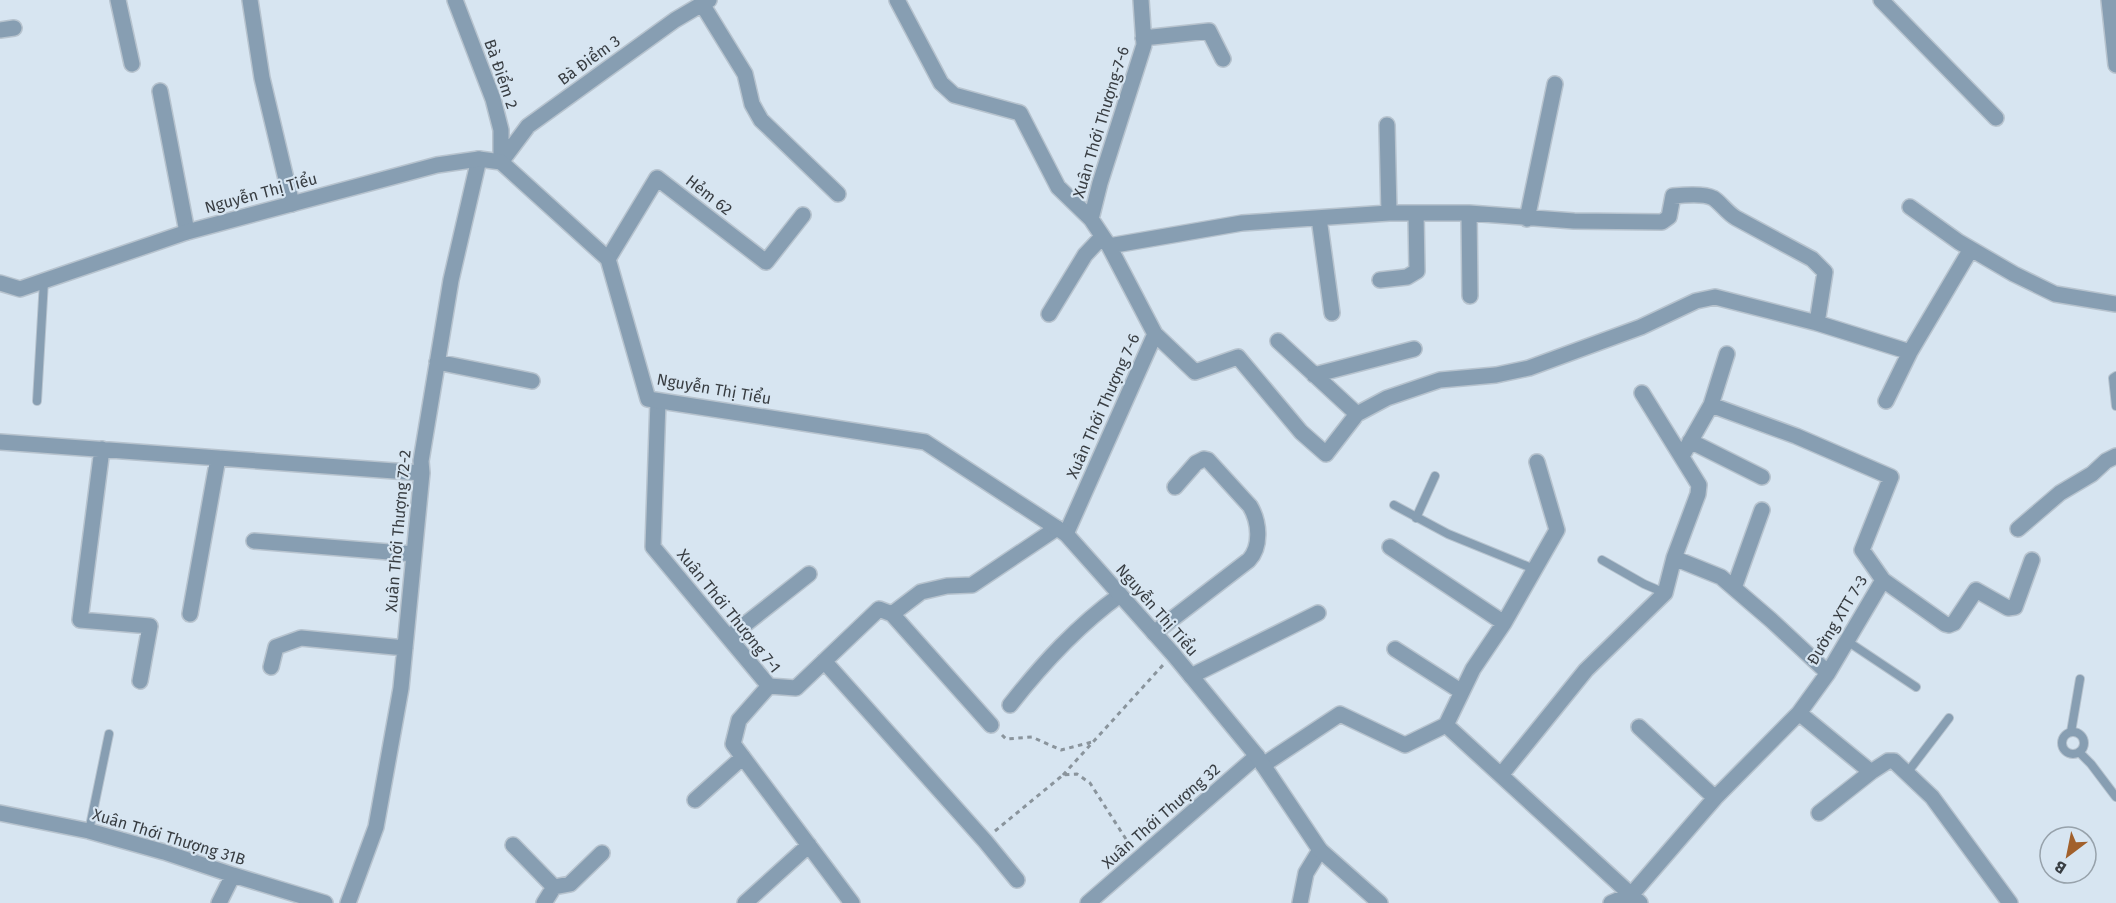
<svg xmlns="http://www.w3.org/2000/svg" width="2116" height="903" font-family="'Fira Sans',sans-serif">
  <rect width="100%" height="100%" fill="#d7e5f1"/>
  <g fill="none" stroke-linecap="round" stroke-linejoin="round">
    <!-- service casing -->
    <g stroke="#b7c3ce" stroke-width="10">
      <path id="service" d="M2116,376L2113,378L2116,406
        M37,401L44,281
        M1394,505L1448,534L1534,569
        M1416,518L1435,476
        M1602,560L1644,584L1665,593
        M1847,641L1916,687
        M2071,732L2080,679
        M2062 743a11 11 0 1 1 22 0a11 11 0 1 1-22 0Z
        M2079,752L2091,764L2116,797
        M1907,773L1949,718
        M89,831L109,734"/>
    </g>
    <!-- minor casing -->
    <g stroke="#b7c3ce" stroke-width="18">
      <path id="minor" d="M118,0L132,64
        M250,0L262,78L292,204
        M455,0L493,99L501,130V162
        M897,0L941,83L954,95L1020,113L1058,187L1091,219L1109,246L1155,334L1066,534
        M1881,0L1996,118
        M2109,0L2116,65
        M702,4L745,74L752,104L761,120L838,194
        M0,30L14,28
        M1143,38L1209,31L1223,59
        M160,91L187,232
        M1387,125L1389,213
        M501,162L528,126L675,20L709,0
        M1910,207L1959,242L2014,274L2055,294L2116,304
        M1469,213L1470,296
        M1319,218L1332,313
        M1091,219L1100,183L1144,45L1141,0
        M1527,219L1555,84
        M1109,246L1242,223L1389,213H1469L1574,221L1662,222L1669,217L1673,196C1683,195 1704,193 1713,198C1719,201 1727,213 1736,218L1812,259L1825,272L1817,323
        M608,259L657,178L766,262L803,215
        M1380,280L1407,277L1417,271L1416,213
        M1049,314L1085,255L1102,237
        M1155,334L1195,372L1238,357L1301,432L1326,454L1357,414L1387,398L1440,380L1496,375L1529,368L1641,327L1696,301L1715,297L1817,323L1910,352L1971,249
        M1278,341L1357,414
        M437,362L532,381
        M1314,375L1414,349
        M658,401L653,547L769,686L739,720L733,744L852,903
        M1886,401L1910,352
        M1690,441L1762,477
        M0,442L422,473
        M102,449L80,620L150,626L140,681
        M1682,456L1711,405L1727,354
        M2018,529L2060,493L2092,474L2106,461L2116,456
        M254,541L414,554
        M1390,547L1504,623
        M1674,558L1721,577L1771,620L1828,673
        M1883,580L1945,624L1949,625L1954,623L1976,590L2008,608L2015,607L2032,560
        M1734,588L1762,510
        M190,614L218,458
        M1154,633L1249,560C1262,546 1259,521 1250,506L1208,460L1204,459L1196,463L1175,487
        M729,637L809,574
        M1395,649L1462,692
        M824,661L985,841L1017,880
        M271,667L276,647L301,638L405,648
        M1191,676L1318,613
        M769,686L796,688L879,609L892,614
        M1010,705C1043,663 1077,626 1120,595
        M1799,713L1871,772L1888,761H1894L1932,797L2010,903
        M991,725L892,614L921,592L947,586L972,585L1057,528
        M1446,725L1473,669L1504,623L1557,530L1537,462
        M1639,727L1715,798
        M1263,765L1340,714L1405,745L1446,725L1640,903
        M1501,775L1586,670L1665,593L1674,558L1698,494L1699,485L1642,393
        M695,800L743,757
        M0,813L89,831L164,852L233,875L325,903
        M1819,813L1871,772
        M513,845L554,887L544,903
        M554,887L570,884L602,853
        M219,903L233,875
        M348,903L376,827L401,688L422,473L421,461L451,280L479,159
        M745,903L809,845
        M1088,903L1257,756
        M1300,903L1306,873L1320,850
        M1611,903L1632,894L1715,798L1799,713L1828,673L1883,580L1862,550L1891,477L1796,436L1711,405"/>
    </g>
    <!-- tertiary casing -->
    <g stroke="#b7c3ce" stroke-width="18">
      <path id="tertiary" d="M0,283L20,289L187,232L437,165L479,159L501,162L608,259L648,399L925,442L1066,534L1173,654L1257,756L1320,850L1380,903"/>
    </g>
    <!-- path -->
    <path stroke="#8a949c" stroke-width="3" stroke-dasharray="4.5 4.5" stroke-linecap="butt" d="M1002,735L1006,739L1032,737L1061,750L1092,742
      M1063,775L1163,665
      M995,831L1063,775L1077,774L1090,783L1131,847"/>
    <!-- service -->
    <use href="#service" stroke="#879eb2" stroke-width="8"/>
    <!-- minor -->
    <use href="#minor" stroke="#879eb2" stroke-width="15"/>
    <!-- tertiary -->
    <use href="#tertiary" stroke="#879eb2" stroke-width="15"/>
  </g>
  <g text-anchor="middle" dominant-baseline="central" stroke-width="4.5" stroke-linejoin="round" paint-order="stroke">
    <!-- street labels -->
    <g font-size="16" fill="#383d42" stroke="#d7e5f1">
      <text transform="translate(589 60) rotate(-36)">Bà Điểm 3</text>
      <text transform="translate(501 74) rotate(71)">Bà Điểm 2</text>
      <text transform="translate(1101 122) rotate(-73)">Xuân Thới Thượng-7-6</text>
      <text transform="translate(261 193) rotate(-15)">Nguyễn Thị Tiểu</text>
      <text transform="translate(709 195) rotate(38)">Hẻm 62</text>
      <text transform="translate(714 389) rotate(10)">Nguyễn Thị Tiểu</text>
      <text transform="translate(1103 406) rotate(-66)">Xuân Thới Thượng 7-6</text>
      <text transform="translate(398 531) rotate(-85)">Xuân Thới Thượng 72-2</text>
      <text transform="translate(1157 610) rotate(49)">Nguyễn Thị Tiểu</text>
      <text transform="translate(729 611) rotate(51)">Xuân Thới Thượng 7-1</text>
      <text transform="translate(1837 620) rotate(-59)">Đường XTT 7-3</text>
      <text transform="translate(1161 816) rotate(-41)">Xuân Thới Thượng 32</text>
      <text transform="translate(169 837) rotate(17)">Xuân Thới Thượng 31B</text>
    </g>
  </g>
  <!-- north arrow -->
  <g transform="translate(2068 855) rotate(212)"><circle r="28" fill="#d7e5f1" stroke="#97a2ab" stroke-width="1.5"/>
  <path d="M0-4.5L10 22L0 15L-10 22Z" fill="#a1602b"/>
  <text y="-9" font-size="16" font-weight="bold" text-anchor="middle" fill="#383d42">B</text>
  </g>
</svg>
